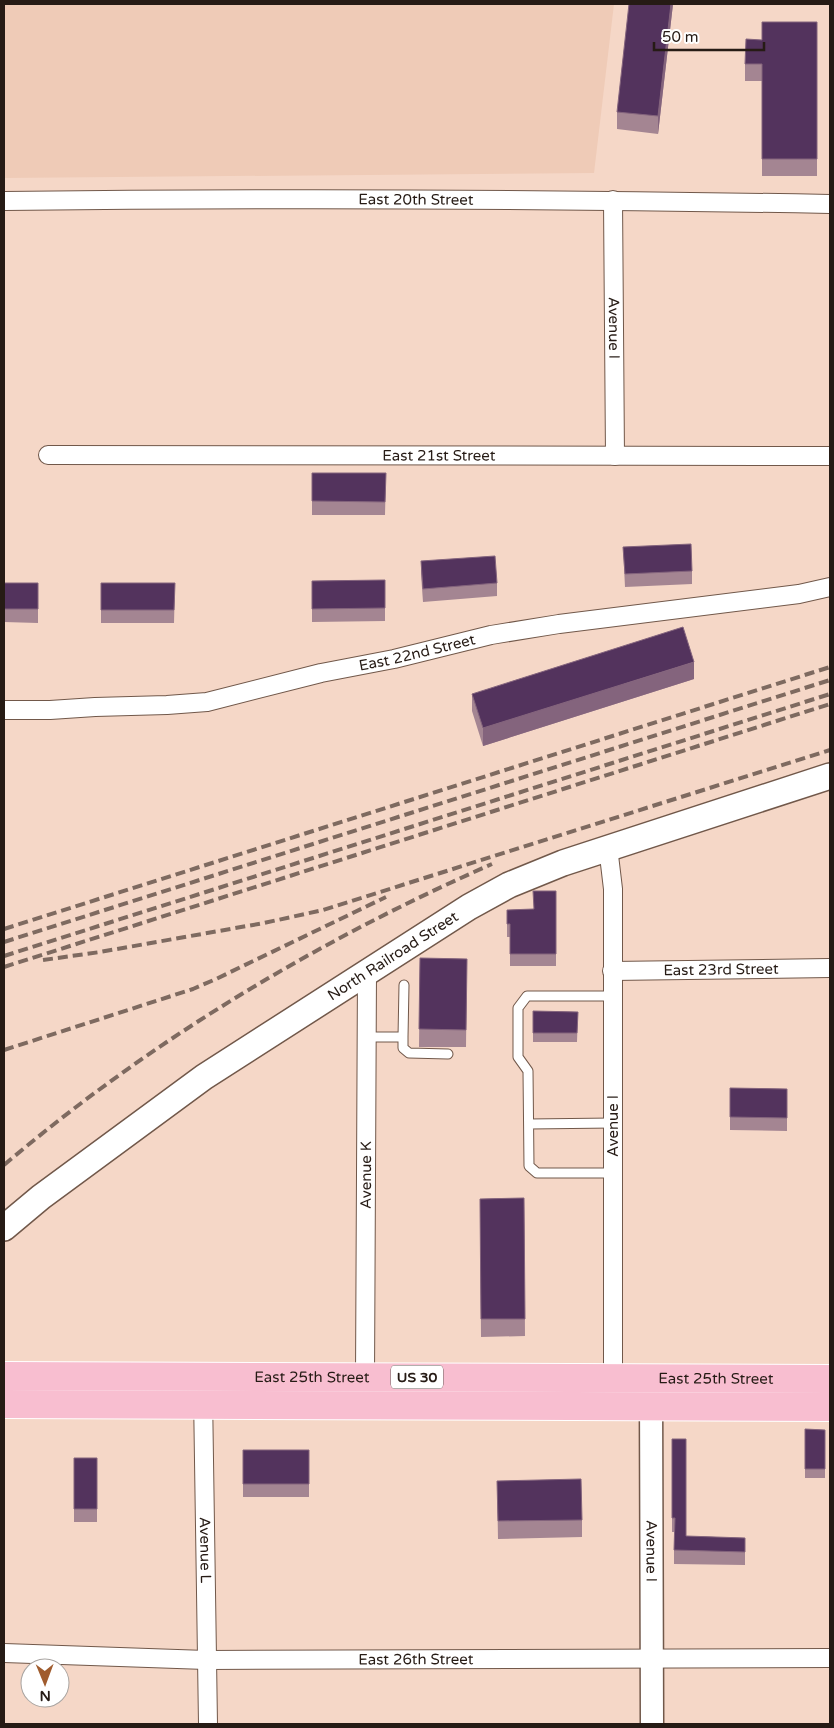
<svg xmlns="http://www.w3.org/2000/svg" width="834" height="1728" font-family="'Varela Round',sans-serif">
  <rect width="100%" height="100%" fill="#f5d7c7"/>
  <!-- built -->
  <path fill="#efcbb7" d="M4,4H614L594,173L4,178Z"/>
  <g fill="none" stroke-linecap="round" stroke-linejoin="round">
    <!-- service casing -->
    <g stroke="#71584a" stroke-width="11">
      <path id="service" d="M612,996H527L518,1008V1057L528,1071L529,1166L537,1173H612
        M366,1037H403L404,985
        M403,1037V1048L409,1053L448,1054
        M529,1124L613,1123"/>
    </g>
    <!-- minor casing -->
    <g stroke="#71584a" stroke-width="20">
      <g id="minor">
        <path id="s1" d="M613,200L615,456"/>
        <path id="s2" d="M4,201C279,198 555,199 830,204"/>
        <path id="s3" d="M48,455L830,456"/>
        <path id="s4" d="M4,710H50L95,707L167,705L207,702L321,673L394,659L491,635L559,624L799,594L830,587"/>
        <path d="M608,847L613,889V1388"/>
        <path id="s5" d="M612,971L830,968"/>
        <path id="s6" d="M365,1377L367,972"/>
        <path id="s7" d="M203,1394L208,1724"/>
        <path id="s8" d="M4,1653L206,1660L830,1658"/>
      </g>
    </g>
    <!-- tertiary casing -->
    <g stroke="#71584a" stroke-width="25">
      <g id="tertiary">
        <path id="s9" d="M651,1389L652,1724"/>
      </g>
    </g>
    <!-- secondary casing -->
    <g stroke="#71584a" stroke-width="28">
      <g id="secondary">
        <path id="s10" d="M4,1228L41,1197L204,1077L469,907L509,885L563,863L830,776"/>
      </g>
    </g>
    <!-- primary casing -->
    <g stroke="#fff" stroke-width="30">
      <g id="primary">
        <path id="s11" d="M4,1376L830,1379"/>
        <path d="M4,1404L830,1407"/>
      </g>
    </g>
    <!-- service -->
    <use href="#service" stroke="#fff" stroke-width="9"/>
    <!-- minor -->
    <use href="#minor" stroke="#fff" stroke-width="18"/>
    <!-- tertiary -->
    <use href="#tertiary" stroke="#fff" stroke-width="22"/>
    <!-- secondary -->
    <use href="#secondary" stroke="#fff" stroke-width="25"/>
    <!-- primary -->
    <use href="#primary" stroke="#f8bed0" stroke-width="28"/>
    <!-- rail -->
    <path stroke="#7e6a60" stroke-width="4" stroke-dasharray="10 5" stroke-linecap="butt" d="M4,929L830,667
      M4,942L830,680
      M4,956L830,694
      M43,960L100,952L264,923L323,910L830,750
      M4,967L830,704
      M4,1050L193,989L216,979L386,897
      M4,1165C150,1041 317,941 492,864"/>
  </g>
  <!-- wall -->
  <path fill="#a48592" d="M673,4L658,134L617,129V112Z
    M817,22V176H762V81H745V64L762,40Z
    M312,473H386L385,515H312Z
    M623,547L692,571V584L625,587Z
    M421,561L497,583V596L423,602L421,574Z
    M385,580V621L312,622V581Z
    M4,583H38V623L4,622Z
    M101,583H175L174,623H101Z
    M694,679L483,746L472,711V694Z
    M556,891V966H510V937H507V910L533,909Z
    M420,958L467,959L466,1047H419Z
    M533,1011L578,1012L577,1042H533Z
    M730,1088L787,1089V1131L730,1130Z
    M524,1198L525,1336L481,1337L480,1199Z
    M805,1429L825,1430V1478H805Z
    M672,1439L686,1536L745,1538V1565L674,1564V1532H672Z
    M243,1450H309V1497H243Z
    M74,1458H97V1522H74Z
    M497,1481L582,1520V1537L498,1539Z"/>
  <!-- shaded-wall -->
  <path fill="#84647d" d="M671,4H673L658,134V116Z
    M694,662V679L483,746V728Z"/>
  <!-- building -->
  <path fill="#53335d" stroke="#84647d" d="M629,4H671L658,116L617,112Z
    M762,22H817V159H762V64H745L746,39L762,40Z
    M312,473H386L385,502L312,501Z
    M691,544L692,571L625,574L623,547Z
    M495,556L497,583L423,589L421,561Z
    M385,580V608L312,609V581Z
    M4,583H38V609H4Z
    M101,583H175L174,610H101Z
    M683,627L694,662L483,728L472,694Z
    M533,891H556V954H510V924H507V910L534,909Z
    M420,958L467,959L466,1030L419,1029Z
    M533,1011L578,1012L577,1033H533Z
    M730,1088L787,1089V1118L730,1117Z
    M524,1198L525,1319H481L480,1199Z
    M805,1429L825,1430V1469H805Z
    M672,1439H686V1536L745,1538V1552L674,1550L675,1518H672Z
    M243,1450H309V1484H243Z
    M74,1458H97V1509H74Z
    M581,1479L582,1520L498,1521L497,1481Z"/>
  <g text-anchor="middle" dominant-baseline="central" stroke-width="5" stroke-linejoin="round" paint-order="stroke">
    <!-- shield labels -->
    <rect fill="#fff" stroke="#675f5b" stroke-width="1" x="391" y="1365.5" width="52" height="23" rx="4"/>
    <g font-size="14" font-weight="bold" fill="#261b15">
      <text x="417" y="1377">US 30</text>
    </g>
    <!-- street labels -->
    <g font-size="15" fill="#261b15" stroke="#fff">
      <text stroke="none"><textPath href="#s2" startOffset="412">East 20th Street</textPath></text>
      <text stroke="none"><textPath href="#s1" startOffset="128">Avenue I</textPath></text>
      <text stroke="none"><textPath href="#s3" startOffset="391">East 21st Street</textPath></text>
      <text stroke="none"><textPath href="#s4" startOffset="419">East 22nd Street</textPath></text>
      <text stroke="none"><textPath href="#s10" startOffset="475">North Railroad Street</textPath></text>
      <text stroke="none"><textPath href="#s5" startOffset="109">East 23rd Street</textPath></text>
      <text transform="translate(613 1126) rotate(-90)">Avenue I</text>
      <text stroke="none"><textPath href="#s6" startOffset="202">Avenue K</textPath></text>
      <text stroke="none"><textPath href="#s11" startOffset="308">East 25th Street</textPath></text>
      <text stroke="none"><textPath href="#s11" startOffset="712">East 25th Street</textPath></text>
      <text stroke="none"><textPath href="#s7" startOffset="156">Avenue L</textPath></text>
      <text stroke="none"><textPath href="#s9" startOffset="162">Avenue I</textPath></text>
      <text stroke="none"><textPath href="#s8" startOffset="412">East 26th Street</textPath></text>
    </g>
  </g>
  <!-- border -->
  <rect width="834" height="1728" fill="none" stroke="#261b15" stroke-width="10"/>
  <!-- north arrow -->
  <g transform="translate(45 1683) rotate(179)"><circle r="24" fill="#ffffff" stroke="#a8a4a1"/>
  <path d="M0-4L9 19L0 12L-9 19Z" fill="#a05c2e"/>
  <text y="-8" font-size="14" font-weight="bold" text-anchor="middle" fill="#261b15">N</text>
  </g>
  <!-- scale -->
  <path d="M654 42v8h110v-8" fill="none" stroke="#261b15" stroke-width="2.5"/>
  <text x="662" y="42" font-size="15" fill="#261b15" stroke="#ffffff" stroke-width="4" paint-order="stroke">50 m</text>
</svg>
